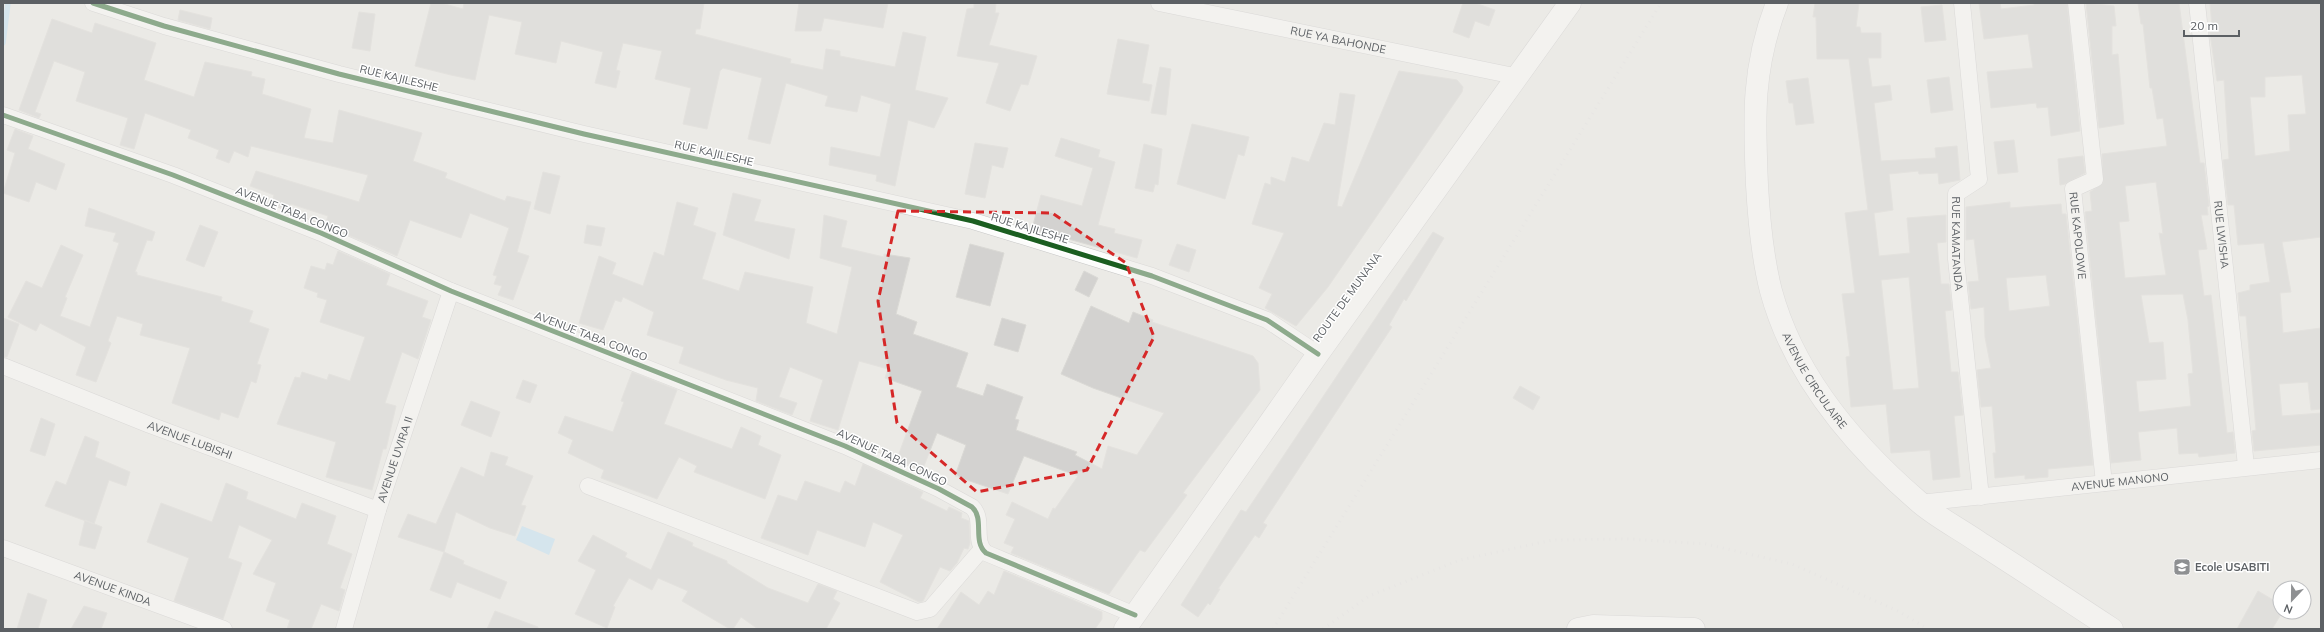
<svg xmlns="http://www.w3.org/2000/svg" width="2324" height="632" font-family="Mulish,sans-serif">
  <rect width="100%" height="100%" fill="#ebeae6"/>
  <!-- water -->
  <path fill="#bae0f5" d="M522,526L555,539L549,555L516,540Z"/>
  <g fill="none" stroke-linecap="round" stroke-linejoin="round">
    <!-- stream -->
    <path stroke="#bae0f5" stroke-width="5.5" d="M3,43L8,3"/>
  </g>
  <!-- building -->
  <path fill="#d3d2d0" stroke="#dad9d5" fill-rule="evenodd" d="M431,3H441L463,9L464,3H704L700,29H696L695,34L791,59L790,63L823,70L826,49L840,51V56L895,67L903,32L926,37L915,90L948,98L934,128L908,120L895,186L876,181L877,175L829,165L831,147L880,157L891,104L861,95L857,112L825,106L828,96L786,83L770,144L748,139L762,78L723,68L720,71L707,129L683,124L691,88L655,79L662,51L623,43L616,70L620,71L616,88L595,83L603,52L561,41L556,63L515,54L522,22L489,15L475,80L451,75L415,66Z
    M799,3H888L883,28L824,18L821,31H795Z
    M974,3H996L995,13H999L989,45L1037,56L1028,85L1021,84L1010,111L986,103L999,63L957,56L967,9L974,8Z
    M1463,3H1475L1495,10L1489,26L1475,21L1469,38L1453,32Z
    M1815,3H1859L1856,27H1860L1861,33H1881V58H1868L1872,87L1890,85L1892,100L1874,103L1881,161L1936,158L1935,148L1957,146L1960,180L1939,184L1938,173L1919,174L1918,171L1889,174L1893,210L1874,213L1879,256L1910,253L1907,218L1946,215V242L1937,243L1941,284H1949L1952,310L1945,311L1949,352L1951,372H1958L1963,415L1954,416L1960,477L1933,480L1930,450L1891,453L1886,404L1851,407L1846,357L1850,356L1842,294L1855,293L1845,213L1868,210L1849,59H1817L1816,17H1813ZM1909,277L1919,388L1893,390L1881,280Z
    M1979,3H2000L2001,9L2034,5V3H2067L2080,131L2051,136L2048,107L2037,108L2036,103L1991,108L1987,72L2033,68L2028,34L1984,39Z
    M2086,3L2114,6L2116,26H2112V55L2118,54L2124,124L2099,128Z
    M2138,3H2179L2200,163H2204L2209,206L2207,207L2208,215H2201L2207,249L2198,250L2204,296L2211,295L2227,433L2233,432L2235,453L2199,457L2198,453L2179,454L2177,428L2138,432L2141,460L2111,463L2085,212L2092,211L2090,192L2103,183L2102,154L2167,146L2163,118L2157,119L2152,88H2150L2143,24H2141ZM2156,182L2163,234L2159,233L2166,275L2125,278L2119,222L2129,221L2125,186ZM2183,294L2188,320L2193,373L2188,374L2191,406L2139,412L2136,381L2166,379L2163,342L2149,343L2141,295Z
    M2210,3H2321V237L2282,242L2291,292L2280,293L2283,333L2321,328V409L2311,410L2308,382L2279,384L2282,416L2321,413V445L2254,451L2252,431L2256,430L2246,316H2240L2238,293L2250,290V285L2270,282L2264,243L2238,245L2234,205H2228L2223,160L2229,159L2224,80L2217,81L2209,27H2212ZM2302,75L2306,114L2288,115L2290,151L2255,156L2250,97H2265V77Z
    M1942,5L1946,40L1925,42L1921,7Z
    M180,10L212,18L210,29L178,20Z
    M359,12L375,14L370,51L352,48Z
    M52,19L92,33L95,23L156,43L144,80L194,97L205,62L252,72L251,76L265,79L262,94L311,109L304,138L333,143L339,110L422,133L413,161L447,173L445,178L505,201L507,196L531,202L517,252L529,256L513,300L498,295L502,286L494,284L497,276L493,275L509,228L499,224L470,213L461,238L410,220L397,256L325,225L328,216L291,204L287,210L272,203L274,195L250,186L256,171L359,202L368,175L251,146L248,157L234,151L229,163L216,158L219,150L188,138L191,130L145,113L134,149L120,145L128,118L76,101L85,72L54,61L35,112L41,114L39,118L19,110Z
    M1118,39L1149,45L1142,83L1152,85L1149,101L1107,94Z
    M1160,67L1171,69L1166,115L1151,113Z
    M1399,71L1457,80L1463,87L1462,92L1328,287L1296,326L1265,308L1272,294L1259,288L1284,233L1252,224L1265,183L1271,185V177L1285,182L1292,157L1309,162L1324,123L1335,125L1340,93L1355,95L1337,206L1342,207Z
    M1949,77L1953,110L1931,113L1927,80Z
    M1808,78L1814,123L1796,125L1793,103H1789L1786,81Z
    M1192,124L1249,137L1244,156L1238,154L1225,199L1177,184Z
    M15,129L33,136L28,149L65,164L56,190L36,182L29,202L3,193L15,153L7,150Z
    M1061,138L1100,150L1098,157L1115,162L1098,225L1115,229L1114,233L1142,240L1137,258L1032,229L1041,195L1082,206L1093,168L1055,156Z
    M2014,140L2018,172L1998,174L1994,142Z
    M975,143L1008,148L1003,168L992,165L985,198L965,194Z
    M1144,144L1162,149L1158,185L1155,184L1153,192L1135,188Z
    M2083,156L2085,173L2065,184L2060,185L2058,159Z
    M543,172L560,176L550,214L534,209Z
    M733,193L761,200L754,221L795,229L789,259L723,235Z
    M677,202L698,208L693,225L716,233L702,279L739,291L745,272L813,287L806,323L837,334L852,267L820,258L824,215L847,221L841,247L884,257V254L910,258L896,314L917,322L913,334L968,353L956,387L983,396L987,384L1023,397L1015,419L1019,420L1016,430L1077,452L1075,455L1102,469L1108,446L1137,455L1164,413L1093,388L1061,374L1091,306L1129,323L1133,312L1153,320L1152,322L1253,356L1258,363L1260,390L1183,493L1187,495L1145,552L1140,550L1109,594L1011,553L1014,547L1004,543L1015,519L1006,515L1012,502L1048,519L1053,508L1055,509L1078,476L1024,456L1008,494L955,476L966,445L937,433L922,471L897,459L922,391L885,378L888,369L859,361L838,430L810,421L823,380L790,367L779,397L797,403L792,415L756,401L758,388L726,380L679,363L684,347L647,335L654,312L623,297L621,302L615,300L603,330L579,323L599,256L616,263L612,274L643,286L654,252L664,256Z
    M2010,202V208L2061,204L2062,214H2066L2093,465L2048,469V477L2025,479V475L1995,478L1993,453H1996L1992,406L1981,407L1977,370L1991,368L1985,337L1984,307L1971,309L1968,282L1979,281L1974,239L1966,240V207ZM2046,275L2050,306L2009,311L2006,278Z
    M89,208L155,232L152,241L147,240L135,272H137V275L222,297L221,301L253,311L249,322L269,329L257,364L261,365L256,383L251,381L238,418L221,412L219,420L172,403L190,348L140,335L143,324L117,316L108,341L111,343L96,382L76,375L86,347L40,323L36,331L8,317L26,281L42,288L61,245L83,255L65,297L67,298L60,316L90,327L119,243L113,241L116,233L85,226Z
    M200,225L218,232L204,267L186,260Z
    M587,225L605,228L601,246L584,243Z
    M1433,232L1444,238L1406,301L1404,299L1389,325L1392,327L1263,523L1267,525L1259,538L1255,535L1218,589H1220L1210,605L1208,603L1198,617L1181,605L1241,510L1246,512Z
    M970,244L1004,253L990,306L956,297Z
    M1177,244L1196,250L1189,272L1169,265Z
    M338,251L390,274L386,285L428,301L422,317L431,320L418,359L402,352L385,403L396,406L386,449H383L372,490L326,477L336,442L277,424L295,377L300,378L302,372L327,380L329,374L350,381L365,337L320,322L327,300L317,297L318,293L304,288L311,266L325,270L327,263L333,265Z
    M1084,271L1098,278L1089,297L1075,290Z
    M3,318L19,324L7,357H3Z
    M1002,318L1026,325L1018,352L994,345Z
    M632,372L677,390L664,424L732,449L741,427L761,436L758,445L781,455L765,499L694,472L697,466L679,457L657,499L601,478L604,470L568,453L573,440L558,433L565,416L613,432L624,402L621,401Z
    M523,380L537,385L530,403L516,398Z
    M1520,386L1540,397L1533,410L1513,398Z
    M471,401L500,412L491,437L461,425Z
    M41,418L55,424L45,456L30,451Z
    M85,436L99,442L95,457L130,472L126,486L109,480L94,524L45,506L56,481L66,485Z
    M491,452L508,457L505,465L533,476L521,505L526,506L515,536L490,528L456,512L444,552L398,537L408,514L436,524L461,467L484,477Z
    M863,464L923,492L920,498L947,511L949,507L962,513L961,518L969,521L970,543L968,549L964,548L957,563L950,571L940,567L923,601L919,602L880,582L903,535L873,522L865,547L817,530L808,555L761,538L778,495L797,501L805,481L840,493L845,481L855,486Z
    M226,483L248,492L246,499L296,519L302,503L336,516L327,544L352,554L340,588L345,590L339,611L321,604L311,629H287L290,620L266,611L276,583L253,574L272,540L239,525L228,558L242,563L223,619L174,601L189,558L147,542L161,503L212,522Z
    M85,520L102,527L95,549L79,545Z
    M668,532L693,543L692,546L727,561V563L768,588L808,603L818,584L837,591L833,599L840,603L826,629H758L741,617L733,629H730L682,601L688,591L658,578L652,590L629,578L613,606L615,607L607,628L575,614L596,570L578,561L593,535L627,553L625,557L651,570Z
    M444,552L464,561L463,564L507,582L500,599L457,582L451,598L430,590Z
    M1004,571L1102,612V619L1095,629H937L961,592L979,605L988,591L994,595Z
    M2258,591L2280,604V616L2272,629H2237Z
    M28,593L47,600L38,629H17Z
    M84,606L107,613L101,629H71Z
    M495,611L538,627V629H487Z"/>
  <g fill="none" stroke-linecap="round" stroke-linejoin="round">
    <!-- street casing -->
    <g stroke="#c7c7c7" stroke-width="17">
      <g id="street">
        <path d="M93,3L164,26L339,74L584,134L973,221L1152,276L1267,320L1318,354"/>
        <path id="s1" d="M1159,3L1519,77"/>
        <path id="s2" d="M1962,3L1979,179L1956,194V259L1981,497"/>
        <path id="s3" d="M2076,3L2095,179L2073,189L2104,483"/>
        <path id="s4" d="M2197,3L2246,466"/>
        <path d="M3,115L173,175L321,233L451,291L845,446L939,489L972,507C985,519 972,541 986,553L1135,615"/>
        <path id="s5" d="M3,366L150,425L378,510"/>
        <path d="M588,486L917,612L930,609L982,549"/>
        <path id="s6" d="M1919,503L2321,460"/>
        <path id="s7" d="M3,548L224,629"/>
        <path id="s8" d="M344,629L378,510L451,291"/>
      </g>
    </g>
    <!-- secondary casing -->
    <g stroke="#c8c8c8" stroke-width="23">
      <g id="secondary">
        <path id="s9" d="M1777,3C1752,68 1754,117 1757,185C1759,221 1762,256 1771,291C1794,376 1853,445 1918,501C1936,517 1960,529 1980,543C2024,571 2068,600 2112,629"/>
        <path d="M1125,629L1318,354L1570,3"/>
        <path d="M1578,629L1593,626L1694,629"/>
      </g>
    </g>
    <!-- street -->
    <use href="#street" stroke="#fcfcfb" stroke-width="16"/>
    <!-- secondary -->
    <use href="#secondary" stroke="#fcfcfb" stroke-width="22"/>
    <!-- rail -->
    <path stroke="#e2e2e2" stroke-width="3" stroke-dasharray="1 5" stroke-linecap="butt" d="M1273,629L1661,3
      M1323,629L1369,596L1460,560L1553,540L1629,539L1706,544L1792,564L1898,611L1928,629"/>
    <!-- cycleway casing -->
    <g stroke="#fff" stroke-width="8">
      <path id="cycleway" d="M93,3L164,26L339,74L584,134L973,221L1152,276L1267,320L1318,354
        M3,115L173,175L321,233L451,291L845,446L939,489L972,507C985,519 972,541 986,553L1135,615"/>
    </g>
    <!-- cycleway -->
    <use href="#cycleway" stroke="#1b5e20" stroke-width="5"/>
  </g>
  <!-- marked area -->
  <path d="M0 0H2324V632H0ZM898,211L1052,213L1126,263L1154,337L1087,470L977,492L897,423L878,301Z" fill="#ebeae6" fill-opacity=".55" fill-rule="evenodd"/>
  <path fill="none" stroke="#d62828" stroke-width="3" stroke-dasharray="8 5" stroke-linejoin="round" d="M898,211L1052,213L1126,263L1154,337L1087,470L977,492L897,423L878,301Z"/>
  <!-- icons -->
  <defs>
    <g id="school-square" transform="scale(0.9)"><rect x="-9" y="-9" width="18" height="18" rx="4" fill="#8e9092" stroke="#fff"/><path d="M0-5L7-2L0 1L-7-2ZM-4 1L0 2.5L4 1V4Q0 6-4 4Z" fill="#fff"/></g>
  </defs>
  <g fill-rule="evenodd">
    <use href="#school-square" x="2182" y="567"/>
  </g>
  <g text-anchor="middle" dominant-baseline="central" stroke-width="3" stroke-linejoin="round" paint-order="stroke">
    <!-- street labels -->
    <g font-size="11" fill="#5c6064" stroke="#fff">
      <text stroke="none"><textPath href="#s1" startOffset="183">RUE YA BAHONDE</textPath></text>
      <text transform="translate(399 78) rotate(14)">RUE KAJILESHE</text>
      <text transform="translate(714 153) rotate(13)">RUE KAJILESHE</text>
      <text transform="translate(292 212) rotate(22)">AVENUE TABA CONGO</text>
      <text transform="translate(1030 228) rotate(17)">RUE KAJILESHE</text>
      <text stroke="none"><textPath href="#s4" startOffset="233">RUE LWISHA</textPath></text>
      <text stroke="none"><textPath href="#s3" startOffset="248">RUE KAPOLOWE</textPath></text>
      <text stroke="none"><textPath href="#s2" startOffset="254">RUE KAMATANDA</textPath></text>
      <text transform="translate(1347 297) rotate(-54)">ROUTE DE MUNANA</text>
      <text transform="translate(591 336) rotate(21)">AVENUE TABA CONGO</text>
      <text stroke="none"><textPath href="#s9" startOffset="392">AVENUE CIRCULAIRE</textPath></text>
      <text stroke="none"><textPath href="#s5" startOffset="201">AVENUE LUBISHI</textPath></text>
      <text transform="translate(892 457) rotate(25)">AVENUE TABA CONGO</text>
      <text stroke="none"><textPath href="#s8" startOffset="177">AVENUE UVIRA II</textPath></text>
      <text stroke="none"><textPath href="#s6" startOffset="202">AVENUE MANONO</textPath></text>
      <text stroke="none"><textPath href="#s7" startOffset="117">AVENUE KINDA</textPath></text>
    </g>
    <!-- poi labels -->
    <g font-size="11" font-weight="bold" fill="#5c6064" stroke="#fff" text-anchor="start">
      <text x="2195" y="567">Ecole USABITI</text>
    </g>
  </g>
  <!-- border -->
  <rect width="2324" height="632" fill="none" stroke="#5c6064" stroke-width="8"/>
  <!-- north arrow -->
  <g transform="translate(2292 600) rotate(202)"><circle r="19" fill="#ffffff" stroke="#bebfc1"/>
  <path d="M0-3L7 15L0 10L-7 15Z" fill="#8e9092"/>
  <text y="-6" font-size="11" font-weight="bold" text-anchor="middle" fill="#5c6064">N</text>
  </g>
  <!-- scale -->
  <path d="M2184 30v6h55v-6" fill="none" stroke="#5c6064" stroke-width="2"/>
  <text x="2190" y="30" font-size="12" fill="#5c6064" stroke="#ffffff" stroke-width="3" paint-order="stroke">20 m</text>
</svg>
